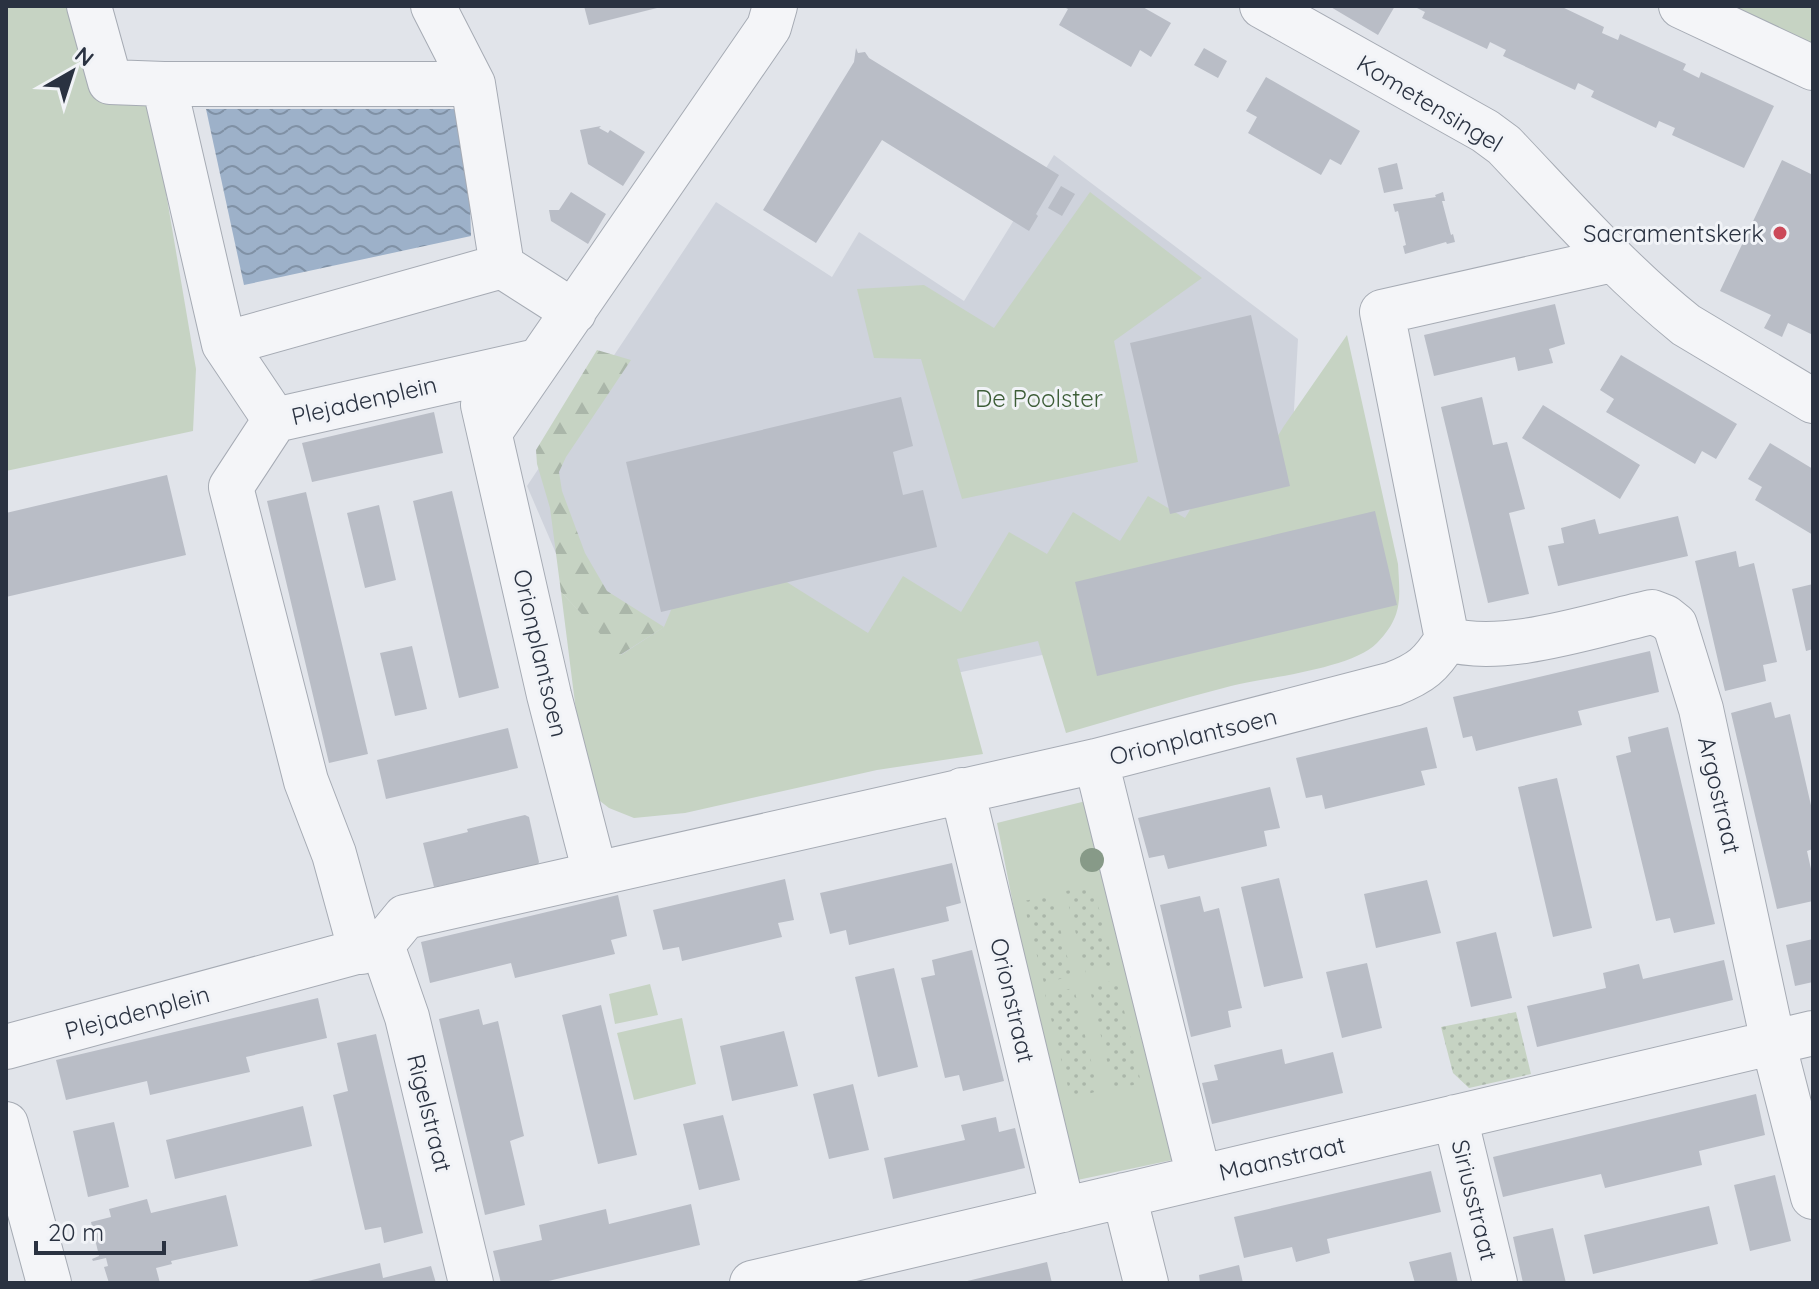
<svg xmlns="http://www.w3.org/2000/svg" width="1819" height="1289" font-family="Quicksand,sans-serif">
  <defs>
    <pattern id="forest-firs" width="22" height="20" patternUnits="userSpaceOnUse" patternTransform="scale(2)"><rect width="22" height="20" fill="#c6d3c3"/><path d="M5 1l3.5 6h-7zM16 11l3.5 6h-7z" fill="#aab6a9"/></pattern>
    <pattern id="garden-dots" width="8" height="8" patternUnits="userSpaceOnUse" patternTransform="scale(2)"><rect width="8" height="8" fill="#c6d3c3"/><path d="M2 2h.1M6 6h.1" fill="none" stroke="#aab6a9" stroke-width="1.8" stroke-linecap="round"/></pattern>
    <pattern id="water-waves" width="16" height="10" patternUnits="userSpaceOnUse" patternTransform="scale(2)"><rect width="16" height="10" fill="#9db1c9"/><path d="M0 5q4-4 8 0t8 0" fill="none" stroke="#8091a5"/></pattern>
  </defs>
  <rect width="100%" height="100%" fill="#e1e4ea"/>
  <!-- built -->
  <path fill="#cfd3dc" d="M1054,155L1298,339L1283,604L711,725L614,688L527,486L716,202L832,277L859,232L964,301Z"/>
  <!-- green -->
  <path fill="#c6d3c3" d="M6,6H77L149,93L196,369L193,431L6,471Z
    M1722,6H1813V48Z
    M1090,192L1202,278L1114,341L1138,462L962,499L921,359L874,358L857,289L924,285L994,328Z
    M1347,335L1398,564C1400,599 1403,616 1377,643C1351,669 1269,677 1231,686C1176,700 1121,717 1066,733L1038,641L957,659L983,754L877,770L685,813L634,818L609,808L591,794L585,782L561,592L621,655L664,627L715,505L785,581L868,633L903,576L961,612L1009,532L1047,554L1073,512L1120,541L1148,496L1185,518L1208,480L1253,476L1284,426Z
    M1086,801L1177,1159L1068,1182L997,823Z
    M650,984L658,1015L615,1024L609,994Z
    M682,1018L696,1084L634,1100L617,1033Z"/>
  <!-- forest -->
  <path fill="url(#forest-firs)" d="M597,350L631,360L566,457L559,472L562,491L585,553L607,591L664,627L620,655L561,592L550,508L537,464L536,450Z"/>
  <!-- garden -->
  <path fill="url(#garden-dots)" d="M1093,886L1114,966L1086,973L1065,891Z
    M1052,896L1072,976L1044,983L1023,901Z
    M1117,980L1141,1083L1114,1090L1089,986Z
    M1074,988L1098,1091L1071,1099L1045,994Z
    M1516,1012L1531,1074L1469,1088L1453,1073L1441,1027Z"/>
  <!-- water -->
  <path fill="url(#water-waves)" d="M206,109H467L471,236L244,285Z"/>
  <!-- building -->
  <path fill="#b9bdc6" d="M584,6H661V7L589,25Z
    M1062,6H1141L1171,23L1151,57L1140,50L1131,67L1059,25L1068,9Z
    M1329,6H1395L1378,35Z
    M1413,6H1560L1604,27L1602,33L1618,40L1620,34L1686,64L1683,70L1699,78L1701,72L1774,106L1744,168L1672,135L1675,128L1659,121L1656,128L1591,97L1594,91L1578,83L1575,90L1503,56L1506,50L1490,42L1487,49L1422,18L1425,12Z
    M856,48L858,53L865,52L869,58L1059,175L1036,214L1038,216L1029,231L882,140L816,243L763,210L854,62Z
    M1204,48L1227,61L1218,78L1194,65Z
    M1266,77L1360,131L1341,165L1330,159L1321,175L1248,133L1257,117L1246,111Z
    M601,126L599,128L608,133L610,130L645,152L623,186L588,164L580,130Z
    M1782,160L1813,175V335L1788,323L1782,337L1764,328L1771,315L1720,291Z
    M1397,163L1403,189L1384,193L1378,168Z
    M1061,186L1075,194L1062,216L1048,208Z
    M571,192L606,214L588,244L551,221L549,210H559Z
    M1443,192L1445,201H1442L1451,235L1453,234L1455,242L1447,244L1446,242L1405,254L1403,246L1406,245L1398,211L1395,212L1393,204L1436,197L1435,195Z
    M1555,304L1565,344L1549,349L1553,363L1518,371L1515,357L1434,376L1424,335Z
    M1251,315L1290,486L1170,514L1130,343Z
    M1621,355L1737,424L1716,459L1702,451L1695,464L1606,412L1614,399L1600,390Z
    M901,397L913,446L893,452L903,495L923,490L937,547L661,612L626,462Z
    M1482,397L1493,445L1507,442L1525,509L1509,513L1529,594L1488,603L1441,407Z
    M1543,405L1640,465L1620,499L1522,438Z
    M434,412L443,453L312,482L302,443Z
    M1770,443L1813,469V535L1755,500L1762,487L1748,479Z
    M167,475L186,555L6,597V513Z
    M452,491L499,688L459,698L413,501Z
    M306,492L368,754L329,763L267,501Z
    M379,505L396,580L365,588L347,513Z
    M1375,511L1397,605L1097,676L1075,582Z
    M1678,516L1688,556L1558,586L1548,546L1564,543L1561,528L1595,519L1599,534Z
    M1736,551L1739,567L1754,563L1777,662L1763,665L1766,681L1725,691L1695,561Z
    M1813,584V649L1806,651L1792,589Z
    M412,646L427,709L395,716L380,653Z
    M1650,651L1659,692L1578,711L1582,725L1532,737L1476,751L1472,736L1463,738L1453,697Z
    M1771,702L1775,718L1790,714L1813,814V849L1807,851L1813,878V901L1777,909L1731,713Z
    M1427,727L1437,768L1421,771L1425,785L1325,809L1322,795L1306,798L1296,758Z
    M1668,727L1715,924L1674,933L1670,918L1656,921L1616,756L1631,752L1628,737Z
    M508,728L518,768L386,799L377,760Z
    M1557,778L1592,928L1553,937L1518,787Z
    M1270,787L1280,828L1264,831L1267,846L1168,869L1164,855L1149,858L1138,818Z
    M525,815L529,817L539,862L537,866L434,887L423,843L468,832L467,829Z
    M952,863L961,903L946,907L949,921L849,945L846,930L830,934L820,893Z
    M1279,878L1303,978L1264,987L1241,887Z
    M785,879L794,920L778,923L782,937L682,961L679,947L663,950L653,910Z
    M1427,880L1441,933L1376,948L1364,894Z
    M618,895L627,936L611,940L615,954L515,978L511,963L430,983L421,942Z
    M1200,896L1204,912L1219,908L1242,1008L1228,1011L1231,1027L1191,1037L1160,905Z
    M1496,932L1512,998L1471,1007L1456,942Z
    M1813,939V982L1795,986L1786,945Z
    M972,950L1004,1081L963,1091L959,1075L945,1078L921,978L935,975L932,960Z
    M1724,960L1733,1000L1537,1047L1527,1006L1606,988L1603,973L1639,964L1643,979Z
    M1367,963L1382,1028L1342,1038L1326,972Z
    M894,968L918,1067L878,1077L855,977Z
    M318,998L327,1038L246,1057L250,1072L150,1095L147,1081L66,1100L56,1060Z
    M601,1005L637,1155L598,1164L562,1015Z
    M479,1009L483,1025L498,1021L524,1136L510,1141L525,1205L485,1215L439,1019Z
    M784,1031L798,1086L732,1101L720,1046Z
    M376,1034L423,1233L384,1243L381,1227L365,1230L333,1095L348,1091L337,1043Z
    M1282,1049L1285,1064L1333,1052L1343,1093L1212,1124L1202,1083L1218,1080L1214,1065Z
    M853,1084L869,1150L829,1159L813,1094Z
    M1756,1094L1765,1135L1699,1151L1702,1165L1605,1188L1601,1174L1503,1197L1493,1157Z
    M303,1106L312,1146L175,1179L166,1140Z
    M723,1115L740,1180L699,1190L683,1124Z
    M996,1117L999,1132L1015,1128L1025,1168L893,1199L884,1158L965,1140L961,1125Z
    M114,1122L129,1187L88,1197L73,1131Z
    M1431,1171L1441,1212L1327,1239L1330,1253L1296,1262L1292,1247L1244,1258L1234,1217Z
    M1775,1175L1791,1241L1750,1251L1734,1185Z
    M226,1195L238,1246L171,1261L172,1264L156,1268L160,1283H109L104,1267L108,1266L106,1258L93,1261L92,1259L99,1256L91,1222L111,1217L109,1209L147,1199L151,1213Z
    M691,1204L700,1245L540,1283H501L493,1251L542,1240L539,1225L606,1209L609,1224Z
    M1709,1206L1718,1244L1593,1274L1584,1235Z
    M1553,1228L1566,1283H1523L1513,1237Z
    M1451,1252L1458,1283H1415L1409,1262Z
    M1047,1262L1052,1283H963V1282Z
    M380,1263L383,1278L431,1266L436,1283H300Z
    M1239,1265L1243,1283H1200L1199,1275Z"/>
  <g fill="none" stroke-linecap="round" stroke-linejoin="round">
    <!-- minor casing -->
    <g stroke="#a6abb4" stroke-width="46">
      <path id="minor" d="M89,6L110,82L164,84L224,344L275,420
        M433,6L473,84L502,266
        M1262,6L1485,131L1504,145C1563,207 1619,271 1686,325L1813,401
        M1681,6L1813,68
        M164,84H473
        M224,344L502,266L574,312
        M483,405L549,695L595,873
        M490,432L769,27L775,6
        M1447,639C1504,656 1593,625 1652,612L1665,617L1675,625L1701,709L1773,1042L1813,1197
        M1096,761L1199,1177
        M962,790L1063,1210
        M382,945L405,917L1096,761L1393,684C1421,673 1431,665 1447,639L1382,312L1612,260
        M382,945L407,1017L471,1283
        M361,952L334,854L306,781L231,487L275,420L537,361
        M6,1047L382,945
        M1455,1117L1495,1283
        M6,1124L49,1283
        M1124,1195L1146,1283
        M752,1283L1813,1033"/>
    </g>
    <!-- minor -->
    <use href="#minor" stroke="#f4f5f8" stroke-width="44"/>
  </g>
  <!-- trees -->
  <circle fill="#879a88" cx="1092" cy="860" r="12"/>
  <!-- markers -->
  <circle fill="#cc4959" stroke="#f1f3f7" stroke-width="3" cx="1780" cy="233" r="8"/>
  <g text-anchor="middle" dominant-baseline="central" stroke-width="6" stroke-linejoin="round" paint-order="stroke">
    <!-- street labels -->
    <g font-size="24" fill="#2a3241" stroke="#f1f3f7">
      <text transform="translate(1430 103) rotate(31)">Kometensingel</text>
      <text transform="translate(364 400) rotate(-13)">Plejadenplein</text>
      <text transform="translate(541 653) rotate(77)">Orionplantsoen</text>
      <text transform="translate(1193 736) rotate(-14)">Orionplantsoen</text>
      <text transform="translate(1720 795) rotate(77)">Argostraat</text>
      <text transform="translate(1013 1000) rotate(77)">Orionstraat</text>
      <text transform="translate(137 1012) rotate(-15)">Plejadenplein</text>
      <text transform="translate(430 1113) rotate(76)">Rigelstraat</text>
      <text transform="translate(1282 1158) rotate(-13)">Maanstraat</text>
      <text transform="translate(1475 1200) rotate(76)">Siriusstraat</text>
    </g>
    <!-- poi labels -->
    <g font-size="24" fill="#2a3241" stroke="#f1f3f7" text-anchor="end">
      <text x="1764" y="233">Sacramentskerk</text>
    </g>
    <!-- park labels -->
    <g font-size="24" fill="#3d5d37" stroke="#f1f3f7">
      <text x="1039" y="398">De Poolster</text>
    </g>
  </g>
  <!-- border -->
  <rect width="1819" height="1289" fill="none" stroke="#2a3241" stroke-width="16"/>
  <!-- north arrow -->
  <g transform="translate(72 72) rotate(39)" stroke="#f1f3f7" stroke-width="6" paint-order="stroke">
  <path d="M0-6L14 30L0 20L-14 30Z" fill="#2a3241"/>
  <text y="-12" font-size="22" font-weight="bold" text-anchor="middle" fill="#2a3241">N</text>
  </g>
  <!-- scale -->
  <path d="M36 1241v12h128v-12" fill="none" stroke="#2a3241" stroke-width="4"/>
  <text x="48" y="1241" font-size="24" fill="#2a3241" stroke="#f1f3f7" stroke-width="6" paint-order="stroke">20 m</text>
</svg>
